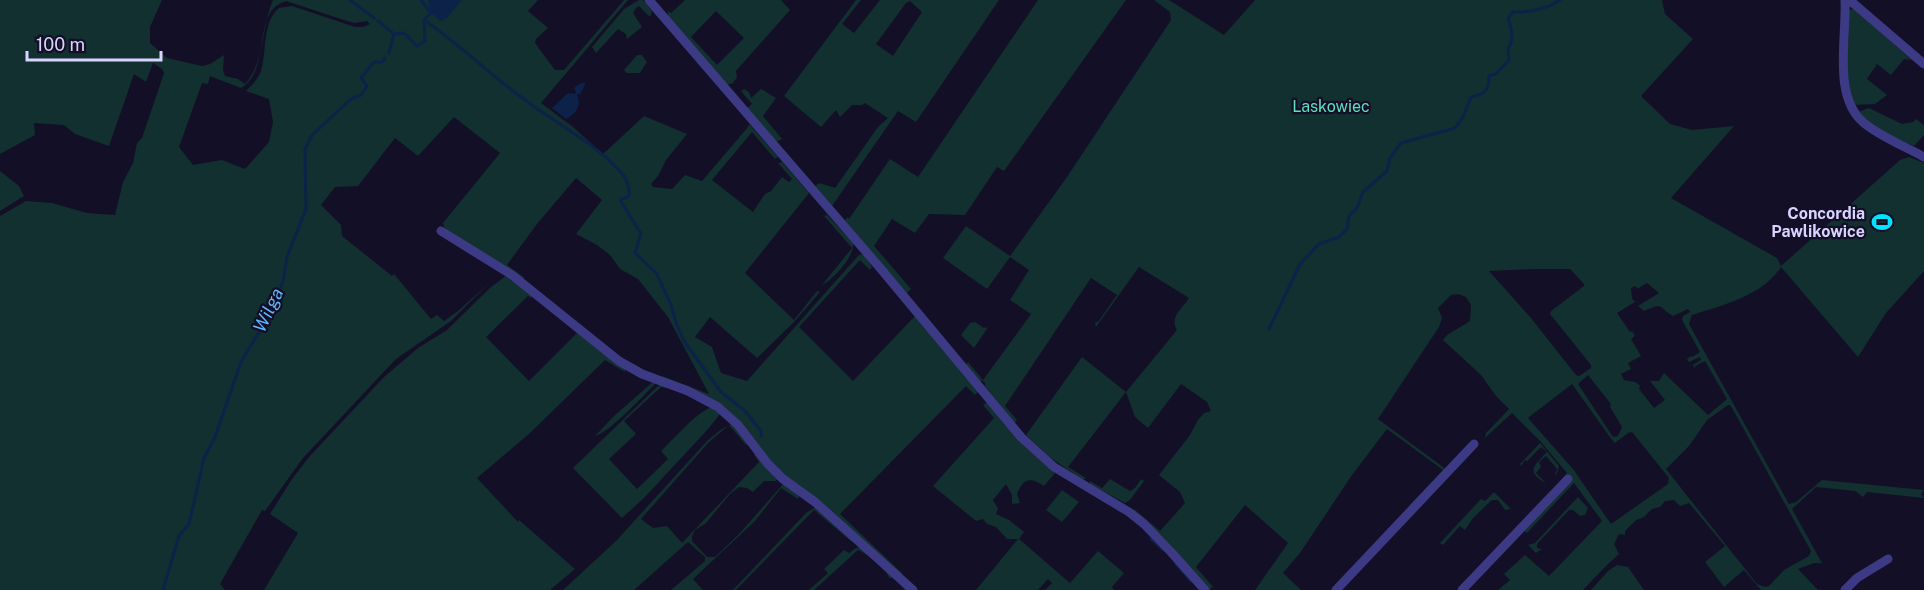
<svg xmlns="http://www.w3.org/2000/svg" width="1924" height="590" font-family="'Public Sans',sans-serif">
  <rect width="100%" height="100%" fill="#130f26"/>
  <!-- green -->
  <path fill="#12302f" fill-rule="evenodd" d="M0,0H162L150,27V43L167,58L202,66L210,64L224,55L223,70L225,76L238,79L245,84C265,62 261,27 273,0H538L528,11L548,28L536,39L535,43L555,70H564L624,0H628L541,103L573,127L603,154L644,116L687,134L666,160L658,176L651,184L653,187L672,189L685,175L702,181L748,127L747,126L750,125L778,157L775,159L752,132L712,180L753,212L765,194L771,191L782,177L789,182L792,179L778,163L782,162L809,193L745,273L794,320L817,291L820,292L795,321L757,358L710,317L695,337L712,347L721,373L747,381L858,256L861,254L865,256L872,267L870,270L860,260L799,327L853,381L915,316L978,392L975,395L966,386L840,514L903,574L901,575L779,471L737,421L662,379V376L709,394L668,317L638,279L620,269L610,255L597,245L576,234L602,200L576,178L537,224L507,265L525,278L521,279L446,231L443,223L500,153L454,117L418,156L395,138L358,186L335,187L321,205L341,225L342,236L392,276L394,274L431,319L437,315L444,321L458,311L490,282L451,321L396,359L378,378L303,458L265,511L262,510L220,584L225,590H0V216L26,201L52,203L87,213L115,215L123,182L133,163L137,143L142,138L164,73L162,69L153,63L146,82L134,74L109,146L75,134L64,125L34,123L35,135L0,154ZM286,1L344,20L354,23L367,21L370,24L363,27H355L292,6L279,8C262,22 267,52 261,71C258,79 252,85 246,91L269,99L273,122L269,142L245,169L222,160L193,165L179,147L202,83L208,84L210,76L241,88C273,69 250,11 286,1Z
    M639,0H643L652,11L650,17L639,6L636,8L633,13L642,27L627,39L626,34L618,29L596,53L592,47L624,9Z
    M685,0H781L790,10L736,71L737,78L733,82L734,83L727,85L668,16V11L671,13ZM716,11L744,38L717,65L691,37Z
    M856,0H861L842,24L854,33L880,0H999L916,122L898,111L832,206L815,186L819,183L835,188L878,127L888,118L865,103L862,105H852L840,117L836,110L821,127L784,96ZM910,1L922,12L893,56L876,44L906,3Z
    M1038,0H1126L1004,171L997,167L965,215L929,214L915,233L892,219L874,246L911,289L907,293L845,221L847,217L849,219L890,159L918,177Z
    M1154,0H1169L1224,35L1255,0H1662L1665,14L1693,39L1641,96L1670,124L1692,130L1734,126L1671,198L1777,258L1781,266L1900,160L1909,157L1924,163V271L1886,313L1858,357L1781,267C1762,296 1723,305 1692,315L1689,324L1789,504L1796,502L1822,480L1924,490L1921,494L1924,498L1867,492L1863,497L1855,491L1816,487L1792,509L1822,563H1814L1798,569L1818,590H1761L1744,570L1724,587L1705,562L1725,546L1689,503L1680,506L1674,500L1665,501L1660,507L1652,509L1644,517L1636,520L1625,531V535L1619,534L1614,544L1619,554L1604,568L1583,590H1498L1510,580L1504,574L1525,555L1549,576L1602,521L1574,483L1527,533L1523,530L1567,473L1540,441L1512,413L1485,438L1486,433L1509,409L1496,396L1481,375L1443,340L1447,335L1470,321L1471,305L1466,297L1458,294L1451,295L1438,308L1442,318L1439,327L1378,419L1443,467L1446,471L1412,506L1410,505L1443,470L1387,429L1352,475L1300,553L1283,573L1301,590H1255L1288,543L1245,505L1196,567L1213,587L1209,590L1187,564L1134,512V509L1160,531L1185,503L1180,492L1159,475L1190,435L1198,420L1204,413L1211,411L1207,402L1181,384L1148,428L1135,417L1126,392L1068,467L1086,478L1083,480L1051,458L1026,435L1082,357L1126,392L1177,330C1169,317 1182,309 1189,298L1139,267L1096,327L1095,322H1098L1117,295L1091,278L1005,406L1017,420L1014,423L985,386V383L983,381L979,380L966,365L968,362L983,380L1031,314L1010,300L1029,270L1010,257L987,289L943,258L966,226L1010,256L1067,177L1171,20L1170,12ZM1533,269H1570L1584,284V286L1551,311L1550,314L1591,365V368L1579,376L1576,375L1531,318L1489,271ZM1647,283L1659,293L1638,306L1644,311C1665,302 1657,307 1673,316L1688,309L1690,312L1683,316L1682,320L1700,352L1692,357L1691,356L1687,359L1689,362L1700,357L1701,360L1693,365L1695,369V366L1705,361L1727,399L1708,415L1664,373L1659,381H1650L1665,400L1654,408L1639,389L1640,386C1635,380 1631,382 1624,380L1621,374L1631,369L1628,363L1641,356L1631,339L1635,336L1632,331L1630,332L1617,313L1635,302L1632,298L1631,288L1636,286L1637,289ZM1588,375L1611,404L1610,407L1622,427L1618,436L1613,437L1578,384ZM1572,384L1612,440L1615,443L1628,433L1632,432L1669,478L1668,484L1611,524L1573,469L1528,418ZM1728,405H1730L1736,415L1811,551L1809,556L1784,570L1769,586L1765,587L1757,584L1666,469L1689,446L1707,420Z
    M1851,9H1853L1912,60L1904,59L1891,75L1877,64L1867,79L1887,95L1875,104L1854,105L1847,81L1849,12Z
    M637,55H642L647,62L640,73H627L624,70Z
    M744,89L749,92L751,98L761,89L776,98L763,116L782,139L776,142L747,108L752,104L741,91Z
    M1869,108L1902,124L1913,122L1916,119L1924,125V135L1914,146C1896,138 1869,129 1858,112Z
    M0,171L19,186L24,196L0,211Z
    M827,215L853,243C855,256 833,280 822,285L852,248L824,216Z
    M507,275L533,295L531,298L528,296L486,337L529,381L578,332L626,367L625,372L605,360L529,434L477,478L518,522L519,520L575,569L550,590H264L298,533L270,514L292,479L309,457L384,377L418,348L447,330L491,287Z
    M975,322L984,328L986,327L987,329L974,348L961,335L970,323Z
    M654,381L656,383C644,395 609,433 595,436L615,415Z
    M663,384L667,386V388L661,387L624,421L636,434L609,459L637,489L668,459L661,451C675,438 696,412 714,406L720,414L709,428L645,497L622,518L573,468L658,386Z
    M987,402L1020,441L1055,473L1044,486C1030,477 1024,478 1017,494L1020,503L1012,504V495L1006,484L993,500L998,509L996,514L1009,520L1024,532L1019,539L1070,583L1098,551L1124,573L1112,587L1114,590H1045L1052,583L1048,579L1038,590H976L1018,539H1007L996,527L987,524L983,519L976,521L933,486L994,418L983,405Z
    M731,424L749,443L746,445L729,425L709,442L641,519L653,528L667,526L682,543L759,462L754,455L757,454L778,478L776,481H764L753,492L747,488L739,487L730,494L706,523L695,530L692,536V541L707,557H715L740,533L784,483L800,494L798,499L781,488L755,521L693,579L703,590H671L705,561V557L688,542L634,590H563L616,541L707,441L719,431Z
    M1540,443L1559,466L1556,476L1555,474L1557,469L1546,456L1539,462L1541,467L1536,473L1546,483C1525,471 1534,466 1547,452L1541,447L1527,461L1525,460L1521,466L1520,464Z
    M1110,479L1130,491L1135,488L1141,479L1144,481L1130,500L1125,503L1090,484V481L1102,488Z
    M1062,490L1079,502L1062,522L1046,510Z
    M1494,492L1511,509L1505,510L1498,500H1492L1473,518L1465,530L1460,526L1443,545L1440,543L1481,499L1485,501Z
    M1578,497L1588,508L1585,515L1580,516L1573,510H1569L1537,544V548L1542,549L1536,553L1528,545L1535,543Z
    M814,508H817L852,540L851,541L814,510L736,590H733L806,513Z
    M860,547L909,590H905L893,578H889C886,568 868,554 858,550L814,590H809L828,573L824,569L844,550L849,553L856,548Z
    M1617,565L1628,567L1644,590H1591L1608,571Z"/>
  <!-- water -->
  <path fill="#0c2248" d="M428,0H462L447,18L441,21L431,13Z
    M586,82L581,93L577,95C582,105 576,114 566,119L552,108L568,93L575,94L576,92L574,88L579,84Z"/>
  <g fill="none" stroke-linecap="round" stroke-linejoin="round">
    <!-- stream -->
    <path stroke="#0c2248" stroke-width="3" d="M350,0L374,18
      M424,20C461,45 492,77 528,102C557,124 591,141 617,168C625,176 630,184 629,196L620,200L641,234L635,253L657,274L671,305L676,323L684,341L721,392L745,411L761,431V436
      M378,21L394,34
      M394,34L404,33L417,46L425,41L424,20L431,13L421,0
      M389,53L394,34
      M1269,329L1300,264L1319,244L1339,237L1347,229L1349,216L1357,208L1363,192L1387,171L1390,158L1401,143L1455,128L1463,117L1471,97C1485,94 1489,91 1489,76L1496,74L1509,60L1508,48C1515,39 1511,28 1508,18L1513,12C1530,12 1546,10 1560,0
      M1151,539L1163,550
      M1176,564L1191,581
      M163,590L179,536L189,524L204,458L215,437L241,362L271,312L283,281L287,257L306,209L305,149L312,135L351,99L361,95L367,86L361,78L374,62H382L385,58"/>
    <!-- minor -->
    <path stroke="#3d3a85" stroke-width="9" d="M649,0L881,269L1021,437L1054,467L1129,512L1144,524L1171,552L1205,590
      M1845,0C1847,37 1832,97 1864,123C1881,137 1904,146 1924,157
      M1845,1L1853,3L1924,64
      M441,231L512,275L619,361L642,374L688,391L718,407L738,425L768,464L783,479L815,502L913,590
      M1336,590L1474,444
      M1462,590L1568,479
      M1845,590L1857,578L1888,559"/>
  </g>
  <!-- icons -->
  <defs>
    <g id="stadium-bare" transform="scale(1.62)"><path d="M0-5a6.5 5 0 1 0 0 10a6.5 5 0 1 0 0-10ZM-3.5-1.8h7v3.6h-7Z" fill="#00e5ff" stroke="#130f26" stroke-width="2.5" paint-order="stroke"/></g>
  </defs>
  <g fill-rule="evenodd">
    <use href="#stadium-bare" x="1882" y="222"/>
  </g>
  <g text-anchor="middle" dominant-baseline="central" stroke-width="4.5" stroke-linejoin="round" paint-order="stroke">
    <!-- park labels -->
    <g font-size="16" fill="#5fe0c0" stroke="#130f26">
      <text x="1331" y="106">Laskowiec</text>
    </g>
    <!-- poi labels -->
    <g font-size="16" font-weight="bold" fill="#d9d4ff" stroke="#130f26" text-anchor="end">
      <text x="1865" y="213">Concordia<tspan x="1865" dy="18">Pawlikowice</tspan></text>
    </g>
    <!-- water labels -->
    <g font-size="18" font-style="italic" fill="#62b6ff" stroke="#130f26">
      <text transform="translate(268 310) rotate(-65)">Wilga</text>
    </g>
  </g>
  <!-- scale -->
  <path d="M27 51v9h134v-9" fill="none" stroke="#d9d4ff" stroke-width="3"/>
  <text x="36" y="51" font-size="18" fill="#d9d4ff" stroke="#130f26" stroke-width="4.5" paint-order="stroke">100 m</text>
</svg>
